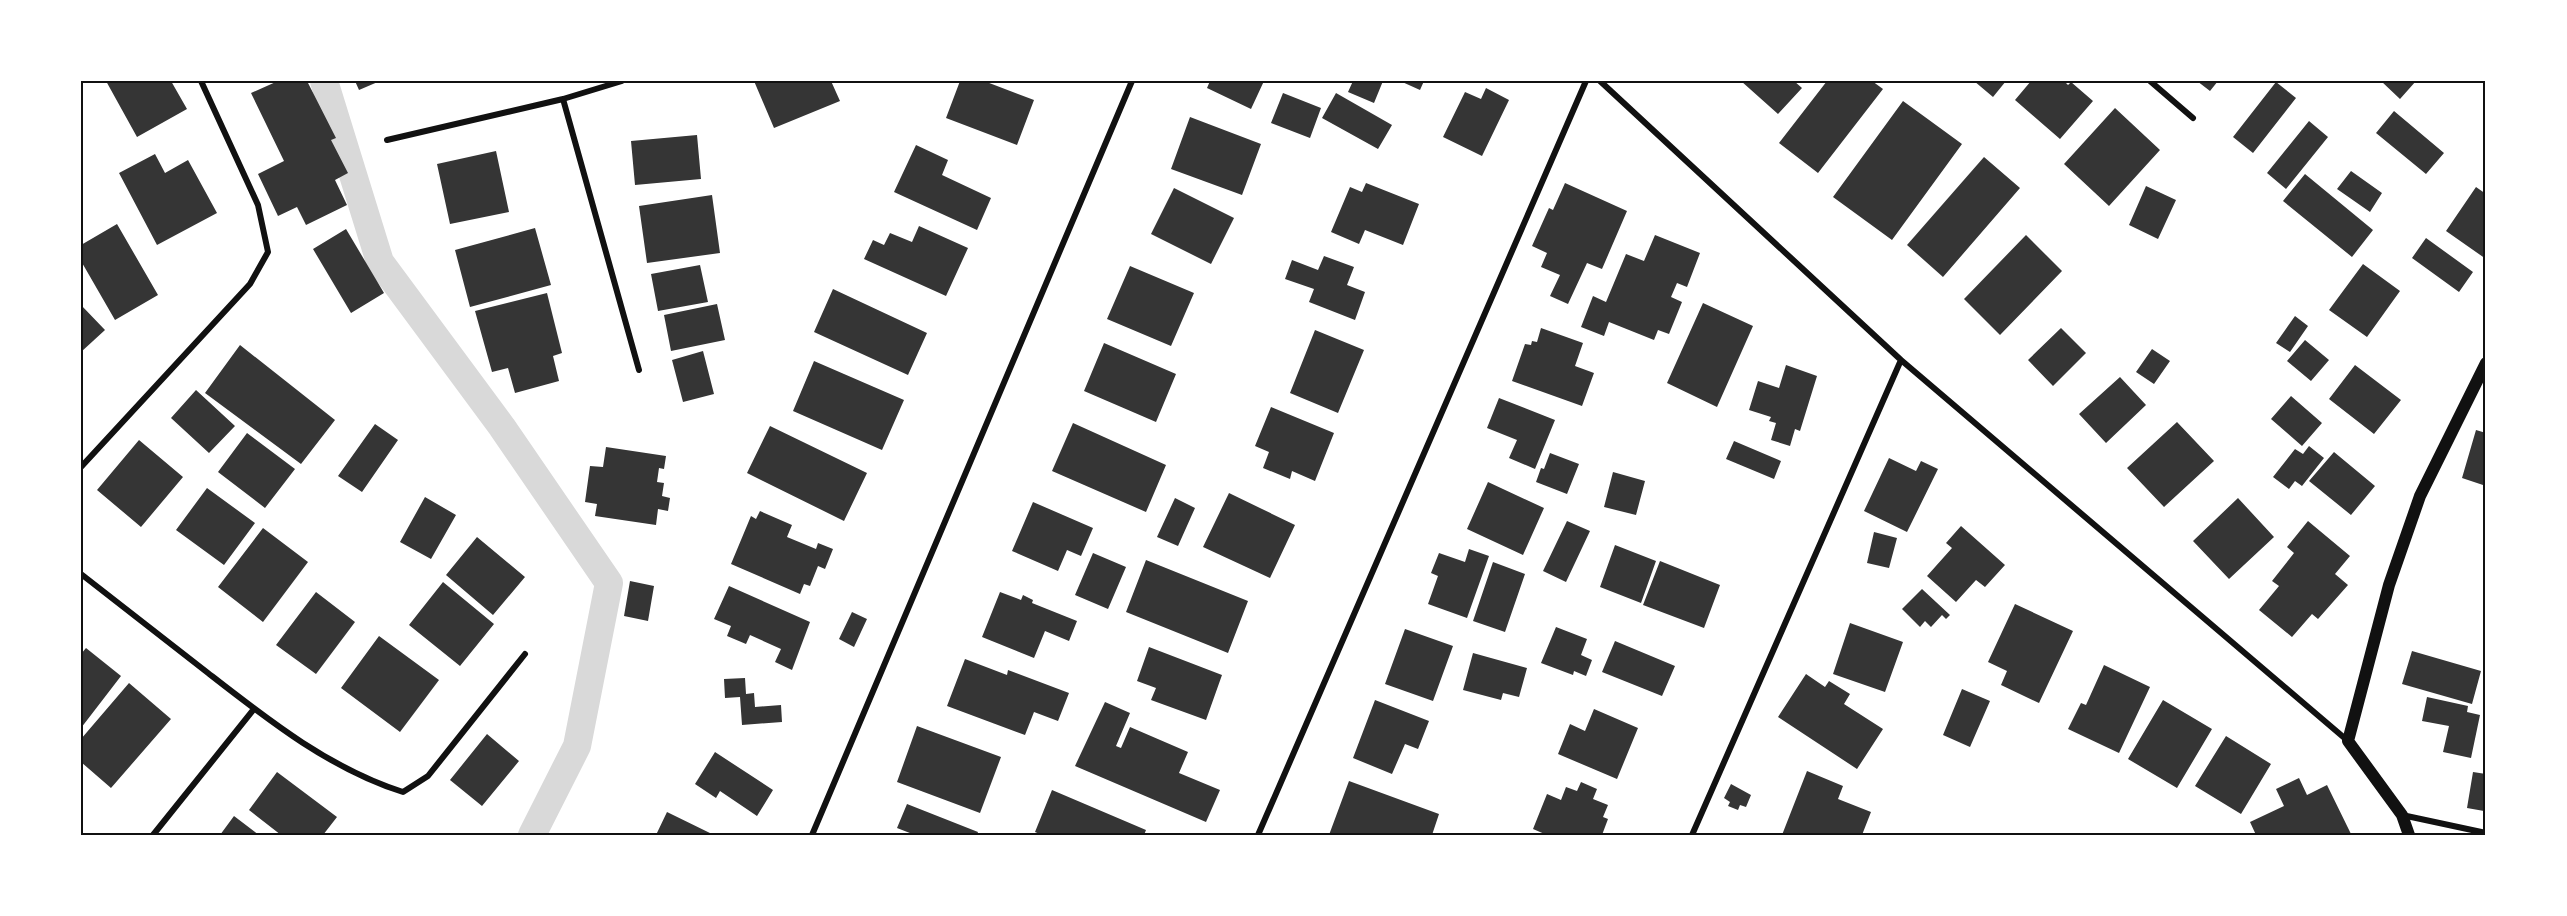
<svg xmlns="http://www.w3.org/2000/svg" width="2567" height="916" font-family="Commissioner,sans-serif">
  <rect width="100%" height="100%" fill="#fff"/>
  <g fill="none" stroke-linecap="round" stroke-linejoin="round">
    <!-- canal -->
    <path stroke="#d9d9d9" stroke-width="28" d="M324,81L380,262L502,427L609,583L577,746L532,835"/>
  </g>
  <!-- building -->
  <path fill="#353535" d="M106,81H171L187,109L137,137Z
    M278,81H307L336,138L331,140L348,173L335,180L347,205L306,225L297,207L278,216L258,174L284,161L251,93Z
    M355,81H380L359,90Z
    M754,81H831L840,101L774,128Z
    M960,81H984L1034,100L1017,145L946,118Z
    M1210,81H1264L1251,109L1207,88Z
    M1353,81H1383L1374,103L1348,92Z
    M1400,81H1424L1420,90Z
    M1741,81H1794L1802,88L1778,114Z
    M1827,81H1872L1883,89L1818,173L1779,143Z
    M1974,81H2006L1993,97Z
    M2031,81H2064L2068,85L2071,82L2093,101L2060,139L2015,100Z
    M2197,81H2218L2210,91Z
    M2381,81H2416L2400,99Z
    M2276,82L2296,98L2253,153L2233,137Z
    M1486,88L1509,100L1482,156L1443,137L1465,92L1481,99Z
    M1283,93L1321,108L1310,138L1271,123Z
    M1336,93L1392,125L1378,149L1322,118Z
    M1903,101L1962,144L1892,240L1833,197Z
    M2115,108L2160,150L2109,206L2064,164Z
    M2394,111L2444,153L2426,174L2376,133Z
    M1190,117L1261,144L1242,195L1171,169Z
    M2309,121L2328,137L2286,189L2267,173Z
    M697,135L701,179L635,185L631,141Z
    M916,145L948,160L942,175L991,198L977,230L894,192Z
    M496,151L509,212L450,224L437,164Z
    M155,154L165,173L188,160L217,213L157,245L119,173Z
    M1984,157L2020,188L1943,277L1907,245Z
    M2351,171L2382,193L2370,212L2337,189Z
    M2305,174L2373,230L2352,257L2283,201Z
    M1366,183L1419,204L1403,245L1365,230L1359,244L1331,232L1350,187L1362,192Z
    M1565,183L1627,211L1602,269L1587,263L1568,304L1550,296L1560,275L1541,267L1547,253L1532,246L1549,208L1553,210Z
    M2146,186L2176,200L2158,239L2129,225Z
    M2476,187L2486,194V259L2446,231Z
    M1174,188L1234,218L1211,264L1151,234Z
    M712,195L720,253L647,263L639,206Z
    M117,224L158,295L115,320L81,261V245Z
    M919,226L968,248L946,296L864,259L873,240L884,245L890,233L912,242Z
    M535,228L551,285L470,307L455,250Z
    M346,229L384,293L351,313L313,249Z
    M1655,235L1700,253L1687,287L1677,283L1671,297L1682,302L1669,334L1658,330L1654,340L1609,322L1604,336L1581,327L1593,296L1606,302L1626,254L1644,261Z
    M2026,235L2062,271L2000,335L1964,299Z
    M2426,238L2473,272L2459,292L2412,258Z
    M1324,256L1354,267L1347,285L1365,292L1355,320L1309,302L1314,289L1285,279L1292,260L1318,270Z
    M2363,264L2400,291L2367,337L2329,310Z
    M700,265L708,302L658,311L651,274Z
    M1130,266L1194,293L1171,346L1107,319Z
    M833,289L927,333L908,375L814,332Z
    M547,293L562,353L553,356L559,381L515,393L508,368L492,372L475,311Z
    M1703,303L1753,326L1717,407L1667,383Z
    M717,304L725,340L671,351L664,315Z
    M81,305L105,330L81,352Z
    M2295,316L2308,326L2290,352L2276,343Z
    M1541,328L1583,343L1575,366L1594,373L1582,406L1512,381L1525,344L1531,345L1532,341L1537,342Z
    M2061,328L2086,353L2053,386L2028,360Z
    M1315,330L1364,350L1338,413L1290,393Z
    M2305,340L2329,360L2311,381L2287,361Z
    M1104,343L1176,374L1156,422L1084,391Z
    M240,345L335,420L301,464L205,393Z
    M2152,349L2170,361L2154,384L2136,372Z
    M703,351L714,394L683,402L672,360Z
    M814,361L904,400L882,450L793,411Z
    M1786,365L1817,376L1800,431L1795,429L1790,446L1771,440L1776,423L1769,421L1771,417L1749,410L1758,381L1779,388Z
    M2355,365L2401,400L2374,434L2329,399Z
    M2120,377L2146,405L2106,443L2079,414Z
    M196,390L235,426L209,453L171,418Z
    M2291,396L2322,423L2302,446L2271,419Z
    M1499,398L1555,420L1535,469L1509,458L1517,440L1487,428Z
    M1271,407L1334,433L1315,481L1292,471L1290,479L1263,468L1269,452L1255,446Z
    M2177,422L2214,461L2164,507L2127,468Z
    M1073,423L1166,465L1146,512L1052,471Z
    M375,424L398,440L362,492L338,476Z
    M770,426L867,473L844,521L747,473Z
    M2476,430L2486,433V486L2462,478Z
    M247,433L295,469L265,508L218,472Z
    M139,440L183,477L141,527L97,490Z
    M1734,441L1781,461L1774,479L1726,459Z
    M2309,446L2324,458L2302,486L2295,481L2289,489L2273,477L2295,449L2303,454Z
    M606,447L666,456L664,469L659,468L657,482L664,483L662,496L670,498L668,511L658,509L656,525L595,516L597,504L585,502L590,466L603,467Z
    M2334,452L2375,486L2351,515L2309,481Z
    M1550,453L1579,464L1567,494L1536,482L1541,468L1544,469Z
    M1889,458L1916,471L1921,461L1938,469L1907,532L1864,511Z
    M1613,472L1645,481L1636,515L1604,507Z
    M1488,482L1544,508L1523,555L1467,529Z
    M207,488L255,523L224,565L176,530Z
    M1229,493L1295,525L1270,578L1203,547Z
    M425,497L456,515L431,559L400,542Z
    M1175,498L1195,508L1178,546L1157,537Z
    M2238,498L2274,537L2229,579L2193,541Z
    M1033,502L1093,528L1081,556L1067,550L1058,571L1012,551Z
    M760,511L792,525L787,537L816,549L818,543L833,549L825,569L818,566L810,586L804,584L800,594L731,564L751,516L756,519Z
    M1567,521L1590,531L1566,582L1543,571Z
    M2308,521L2350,556L2335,574L2348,585L2318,619L2312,614L2292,637L2259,610L2279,586L2272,581L2294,553L2287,547Z
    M1961,526L2005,565L1985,587L1976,580L1956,602L1927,576L1952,548L1946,543Z
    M263,528L308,562L263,622L218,587Z
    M1874,532L1897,538L1889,568L1867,563Z
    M477,537L525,577L493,615L446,575Z
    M1615,545L1656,561L1641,603L1600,587Z
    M1469,549L1489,556L1467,618L1428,604L1438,576L1431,573L1439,553L1465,562Z
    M1093,553L1126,567L1108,609L1075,595Z
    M1146,560L1248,601L1228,653L1126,612Z
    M1660,561L1720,585L1704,628L1643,605Z
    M1493,562L1525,574L1505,632L1473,621Z
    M630,581L654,586L648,621L624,616Z
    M443,582L494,624L460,666L409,625Z
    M729,586L810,622L792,670L775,662L781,649L750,635L746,644L727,636L731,626L714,619Z
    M1922,589L1950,615L1946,619L1942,615L1931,627L1925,621L1920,627L1902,609Z
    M316,592L355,622L316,674L276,645Z
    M1000,592L1021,600L1023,595L1033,600L1032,603L1077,621L1069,641L1045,631L1034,658L982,637Z
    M2015,604L2073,631L2039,703L2001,685L2007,671L1988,662Z
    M852,612L867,619L854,647L839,639Z
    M1850,623L1903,642L1885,692L1833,674Z
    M1556,627L1587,639L1581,655L1592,660L1586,676L1574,671L1573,675L1541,663Z
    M1405,629L1453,646L1433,701L1385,684Z
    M379,636L439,680L400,732L341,688Z
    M1615,641L1675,666L1662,696L1602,672Z
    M1149,647L1222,675L1206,720L1151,700L1156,688L1137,681Z
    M86,648L121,676L81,728V654Z
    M2412,651L2481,671L2472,704L2402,684Z
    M1473,653L1527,668L1519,697L1503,693L1501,700L1463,690Z
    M965,659L1007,675L1008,670L1069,693L1058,721L1034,712L1025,735L947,706Z
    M2104,665L2150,687L2119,753L2068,729L2081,703L2086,705Z
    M1806,674L1825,687L1829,681L1850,694L1844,704L1883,729L1857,769L1778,717Z
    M745,678L746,694L754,693L755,707L781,705L782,722L742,725L740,697L725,698L724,679Z
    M129,683L171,719L111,788L81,762V739Z
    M1962,689L1990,701L1970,747L1943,735Z
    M2427,697L2468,706L2467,712L2480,715L2471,758L2443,752L2449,726L2422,721Z
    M1375,700L1429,721L1418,749L1405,744L1392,774L1353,758Z
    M2163,700L2212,729L2177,788L2128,759Z
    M1105,702L1130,713L1116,746L1121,748L1130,727L1188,752L1179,773L1220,790L1206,822L1075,766Z
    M1594,709L1638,728L1617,779L1558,754L1570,724L1585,731Z
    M917,726L1001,757L980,813L897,782Z
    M487,734L519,761L482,806L450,780Z
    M2226,736L2271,764L2241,814L2195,786Z
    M715,752L773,790L757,816L720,791L716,798L695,784Z
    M1807,771L1843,786L1838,799L1871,812L1862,835H1782Z
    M277,772L337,817L323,835H281L249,810Z
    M2473,772L2486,774V819L2483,818L2484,811L2467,808Z
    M2299,778L2307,795L2327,785L2351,834L2256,835L2250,822L2284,806L2276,789Z
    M1349,781L1439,814L1432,835H1329Z
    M1581,782L1597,789L1593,799L1608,805L1603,817L1608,819L1602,835H1547L1533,829L1547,794L1561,800L1566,787L1577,791Z
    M1731,784L1751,795L1746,807L1740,805L1738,810L1728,806L1730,802L1724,798Z
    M1052,790L1146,830L1144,835H1042L1035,832Z
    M907,804L978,832L977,835H915L897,828Z
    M667,812L714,835H656Z
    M234,816L259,835H220Z"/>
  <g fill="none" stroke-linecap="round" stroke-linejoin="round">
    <!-- minor -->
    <path stroke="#111" stroke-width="6" d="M1600,81L1901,360L2348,741
      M2150,81L2193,118
      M563,99L639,370
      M387,140L563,99L622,81
      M81,467L250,284L268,252L258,205L201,81
      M81,574C123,607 166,640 208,673C267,719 330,769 403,792L428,776L525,654
      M2402,815L2486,833
      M153,835L254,709
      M812,835L1132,81
      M1258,835L1586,81
      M1692,835L1901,360"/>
    <!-- secondary -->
    <path stroke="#111" stroke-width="12" d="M2409,835L2402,815L2348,741L2389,585L2420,496L2486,363"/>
  </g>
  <!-- border -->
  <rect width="2567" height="916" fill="none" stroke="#ffffff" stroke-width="165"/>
  <rect x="82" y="82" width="2402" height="752" fill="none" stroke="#111" stroke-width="2"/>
</svg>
